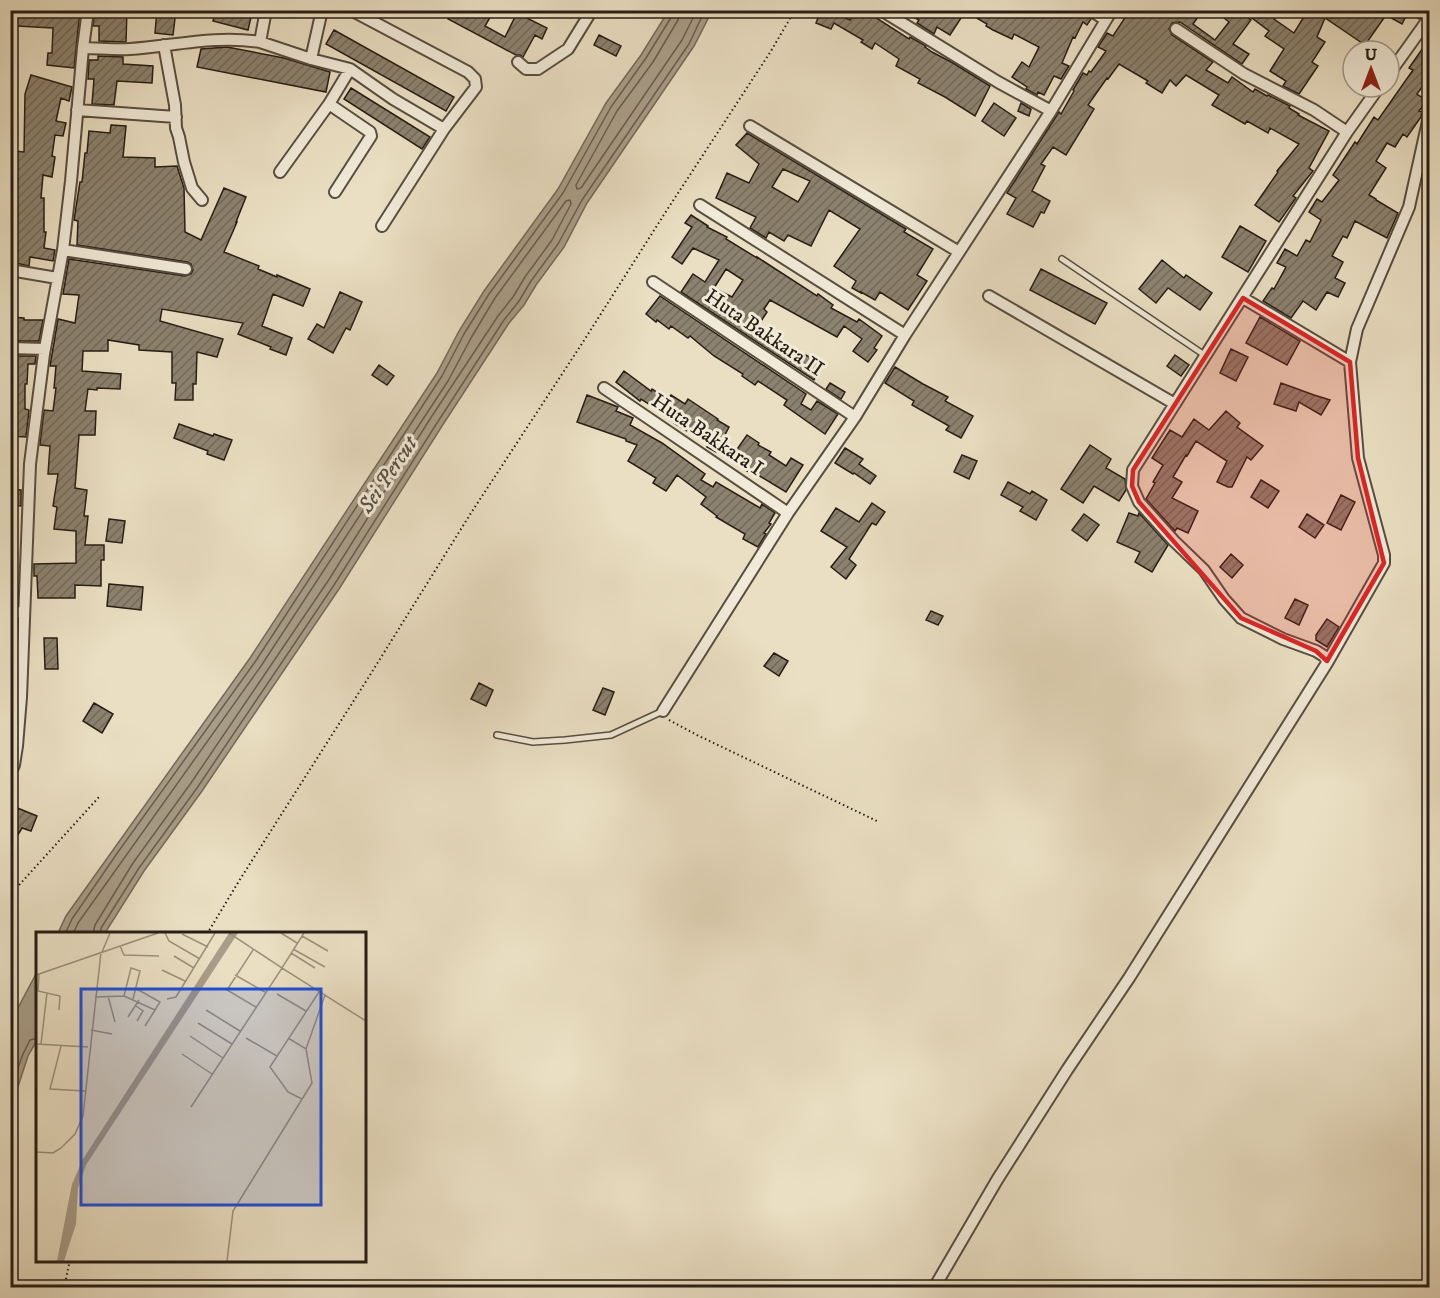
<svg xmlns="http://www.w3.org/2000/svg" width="1440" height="1298" font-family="'IM FELL DW Pica',serif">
  <defs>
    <pattern id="building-hatch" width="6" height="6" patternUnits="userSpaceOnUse" patternTransform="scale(1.5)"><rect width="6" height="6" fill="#8c826f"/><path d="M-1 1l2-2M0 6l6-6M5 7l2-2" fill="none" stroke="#726a5a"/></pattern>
  </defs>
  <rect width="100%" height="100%" fill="#eadfc3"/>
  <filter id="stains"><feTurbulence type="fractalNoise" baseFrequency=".00333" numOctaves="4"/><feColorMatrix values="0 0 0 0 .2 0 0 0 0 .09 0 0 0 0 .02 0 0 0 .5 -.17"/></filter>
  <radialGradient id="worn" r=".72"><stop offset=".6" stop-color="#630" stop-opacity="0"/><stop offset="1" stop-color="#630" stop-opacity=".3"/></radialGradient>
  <!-- water -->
  <path fill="#a89d88" stroke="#746a5a" stroke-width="1.5" d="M669,10L712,11L694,46L587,203L564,247L536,285L524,305L509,323L442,426L339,589L202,791L144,871L105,933H58L66,916L250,658L437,373L459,331L484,291L558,189L606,103L641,55Z
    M37,972V1040L28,1056L11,1108V1021Z"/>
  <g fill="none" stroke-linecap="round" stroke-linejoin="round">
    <!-- shore -->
    <path stroke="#685d4e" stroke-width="1.5" d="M681,10L678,20L653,62L617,111L576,185L577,189L581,188L682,40L697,10
      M65,934L72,919L118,852L255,662L442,376L464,334L489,294L563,193L611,107L646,58L672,16L673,10
      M73,934L78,923L261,666L448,381L471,338L495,298L566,201L570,200L571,204L552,240L525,277L513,297L498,316L430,419L328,581L191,783L133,863L95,925L93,934
      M101,934V928L139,868L197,788L334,585L437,423L504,320L519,301L531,281L558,244L582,200L689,44L705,10
      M10,1090L23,1054L30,1040L38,1038"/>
  </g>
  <!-- building -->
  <path fill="url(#building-hatch)" stroke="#271d15" stroke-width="1.5" fill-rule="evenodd" d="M18,10H80L74,68L47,65L48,53H52L53,28L17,26Z
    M95,10H127L126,42L99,41V26H93Z
    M157,10H176L173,35L155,33Z
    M216,10H241L252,13L248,30L213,21Z
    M452,10H486L492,14L485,26L505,37L517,13L547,28L542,39L535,35L523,57L520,55H516L448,19Z
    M818,10H826L850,20L856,10H864L909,39L910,37L926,46L925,47L932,52L953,63L990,86L975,116L945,97L918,83L920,79L896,66L899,59L875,43L872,49L861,42L863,40L834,23L831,29L816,23L819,15L816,14Z
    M900,10H956L963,15L950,35L937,27L934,34L917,23L919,20Z
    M963,10H1083L1084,14L1091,19L1087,25L1083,22L1075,38L1073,37L1062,63L1069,66L1061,79L1054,76L1044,95L1038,92L1037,95L1026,89L1027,87L1012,77L1022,62L1029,67L1039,47L1014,34L1012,39L993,30L986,26L987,24Z
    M1130,10H1203L1193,24L1215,40L1229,22L1214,10H1238L1251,20L1233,44L1249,54L1242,64L1180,22L1172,23L1169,29L1172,35L1213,62L1206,70L1228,83L1232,77L1253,92L1255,89L1267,96L1268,95L1290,106L1289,108L1299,114L1298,115L1329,131L1309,168L1313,171L1293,196L1296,198L1279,222L1255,205L1278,172L1277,171L1299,144L1270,128L1268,133L1247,121L1245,124L1212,105L1219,95L1186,75L1176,86L1170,80L1162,93L1146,83L1148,81L1119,64L1108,79L1107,78L1088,105L1094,109L1066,155L1053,147L1041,164L1045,166L1032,191L1050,201L1044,213L1041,212L1033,227L1007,214L1016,198L1007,193L1059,112L1061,114L1074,91L1073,90L1083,73L1087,75L1089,71L1091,72L1106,51L1098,47L1107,33L1113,36Z
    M1257,10H1280L1274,19L1294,33L1308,10H1401L1407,14L1402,24L1386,15L1365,45L1325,18L1317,37L1325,42L1312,62L1318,66L1299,94L1283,86L1286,81L1270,71L1284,49L1265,36L1269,31L1252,18Z
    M334,30L454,97L446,111L326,44Z
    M599,35L621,46L616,56L594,45Z
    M1430,38V76L1417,94L1427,101L1419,111L1422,112L1421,117L1407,137L1403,134L1395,147L1387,143L1376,161L1386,168L1369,195L1376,199V200L1398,213L1387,238L1355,221L1347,238L1343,236L1332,256L1343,262L1335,278L1345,283L1338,297L1327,292L1316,310L1303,301L1291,318L1263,301L1272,288L1274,289L1286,267L1277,263L1285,249L1297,256L1306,240L1310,242L1321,220L1309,212L1317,199L1322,202L1339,180L1333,175L1355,142L1357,144L1374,117L1378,120L1413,70L1409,68Z
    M227,47L284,58L330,72L326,92L197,67L201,49Z
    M98,56L123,57V64L153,66L152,83L117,81L114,105L92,104L94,79H88L89,60H98Z
    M31,75L72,87L69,101L61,98L56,121L66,123L63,136L55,135L52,156L55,157L52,177L43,175L41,198H44V232H46L44,248L55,250L53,261L30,257L29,266L16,263V255L13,254L15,241H10V171L14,151L24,152L25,94Z
    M351,88L430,137L422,149L344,99Z
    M994,103L1016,118L1004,136L982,121Z
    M1021,103L1031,109L1029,116L1018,111Z
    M111,125L126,126L123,157L155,158V167L177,166L184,188L185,232L201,240L224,188L246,197L236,222H237L224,252L259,266L258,269L277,277V275L310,289L303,306L273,294L262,326L292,338L286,355L270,349L271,347L238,334L243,323L162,309L160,321L223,339L217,357L197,352L196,384H193V400H175L176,383H172V352L139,350V345L108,340V351H83L82,371L121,374L120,389L97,388V390L88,389L85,411H96L95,435H79L75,488L87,490L84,516H88L85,545H104V560H101V586L75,585V598H38L37,576H34V564L76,563V531L54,529L57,507L53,506L58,474H48L50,446L40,445L44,410L53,411L56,388H54L56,366H50L58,319L75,323L79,295L63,294L69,259L185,276L191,274L193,270L191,264L187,262L77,245L78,221L74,220L80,182H82L85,153H87L89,131L110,133Z
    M747,133L906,229L904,232L933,249L917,275L927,281L908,310L880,292L875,300L861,292V293L852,288L856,281L834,266L860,229L829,210L811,246L788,235L784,241L769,232L766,238L750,228L756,217L716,198L727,173L749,183L759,164L736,145ZM783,169L810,181L798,202L772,187Z
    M691,215L708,226L707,227L727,237L726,239L757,258V257L817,296L818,294L833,305L831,308L857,322L859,319L882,336L874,348L877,350L868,362L853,351L862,339L844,326L837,337L770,300L764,309L767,312L756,329L823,364L814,380L681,292L693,274L705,282L719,260L693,248L682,264L672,257L692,227L685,223ZM726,269L743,280L732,297L714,288Z
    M1240,226L1266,241L1248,272L1222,257Z
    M1162,260L1184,278L1186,275L1212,293L1200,310L1168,288L1156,303L1139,289Z
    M1041,269L1107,303L1095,324L1030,290Z
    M340,292L362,302L350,330L346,328L333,353L308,339L317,324L324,328Z
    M660,296L806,394L801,404L811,410L817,401L838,414L825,434L784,405L787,400L758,381L755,385L742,376L743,374L714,356L690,336L688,338L671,326L669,329L657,320L656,322L646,314Z
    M10,317L24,318V320H43L39,341H10Z
    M1260,317L1300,341L1287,365L1246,343Z
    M1231,349L1248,357L1236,381L1220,373Z
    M1175,355L1189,365L1181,376L1167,366Z
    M10,356H36L35,364H28L27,384H25V409L29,410L26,437L10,436Z
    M379,365L394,376L387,385L372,375Z
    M895,367L923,384L948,397L945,401L973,416L961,438L946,430L949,426L912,405L914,401L885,383Z
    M624,371L651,391L652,389L668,399L671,395L685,404L688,399L718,419L717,420L729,427L716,452L707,447L709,443L688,429L687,431L674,423V422L660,411L641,399L640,401L616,382Z
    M830,383L845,392L841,399L826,389Z
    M1281,383L1314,395L1330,400L1321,415L1299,402L1296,411L1274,404Z
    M587,395L618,407L616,411L633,418L630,425L662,443L705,474L701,480L713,487L716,482L760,508L762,504L775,513L769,523L771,524L764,533L766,534L758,547L743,539L745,534L716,517L717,516L701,504L706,497L677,475L666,491L653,483L656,478L628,461L637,445L626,441V439L577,422Z
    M1226,411L1240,423L1237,427L1263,446L1251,460L1247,457L1232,487H1228L1217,482L1227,461L1196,441L1187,456L1186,455L1173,477L1182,482L1172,498L1198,511L1188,533L1177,528L1175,531L1146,499L1155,483L1153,482L1163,465L1152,458L1170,430L1182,437L1194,419L1209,430Z
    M179,424L213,436L214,434L232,440L224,460L207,454L208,451L174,438Z
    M747,435L759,443L758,445L771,452L769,455L786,466L791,458L803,465L786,492L758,475L757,476L745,470L748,465L733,455Z
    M1090,445L1111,459L1106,468L1125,479L1126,490L1119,501L1094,486L1083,503L1061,489Z
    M845,448L863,459L859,464L876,476L870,484L854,473L853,474L835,463Z
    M962,455L977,461L969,479L954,472Z
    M1261,480L1279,491L1268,508L1251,497Z
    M1008,482L1030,494L1032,491L1047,500L1036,520L1020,511L1023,507L1001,495Z
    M10,489L21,490V506L10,505Z
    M1341,495L1355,502L1341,530L1327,523Z
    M872,503L885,512L876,525L872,523L849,559L856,565L846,579L831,567L847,547L821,531L836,508L859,522Z
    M1129,513L1138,516L1139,513L1168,545L1152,572L1135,562L1140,552L1117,542Z
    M1084,514L1099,525L1087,541L1072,530Z
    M1307,514L1324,525L1315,538L1299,527Z
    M109,519L125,521L122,543L106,541Z
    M1231,554L1243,565L1232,578L1220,567Z
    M109,584L143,587L141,610L107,606Z
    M1295,599L1308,605L1299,625L1285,618Z
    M931,611L943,616L938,625L926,620Z
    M1327,619L1339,627L1327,647L1316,640V635Z
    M44,638H57L58,669H45Z
    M774,653L788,661L779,676L764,666Z
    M479,683L493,690L486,706L471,699Z
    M603,688L614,692L605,715L593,710Z
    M94,703L113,714L102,733L83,721Z
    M10,805L37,816L31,831L22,828L10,848Z"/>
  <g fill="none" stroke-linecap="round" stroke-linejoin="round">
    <!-- service casing -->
    <g stroke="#584e40" stroke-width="8">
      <path id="service" d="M1062,259L1206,356
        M497,735L533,742L565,740L611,735L663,711"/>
    </g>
    <!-- minor casing -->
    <g stroke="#584e40" stroke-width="14">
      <path id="minor" d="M881,10L998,82L1051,111
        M1090,10L1106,20
        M1417,10L1430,19
        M1176,29L1244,74L1314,110L1347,132
        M260,42L311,59L350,69L393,99L444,129L476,87L475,79L468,72L351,10
        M164,45L175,105L176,128L179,137L184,162L192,188L202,200
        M83,48C98,48 114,50 130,49C173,46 216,35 260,42L266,10
        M311,59L322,10
        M518,62L526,69H538L568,49L592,10
        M1389,74L1429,18
        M329,104L370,132L371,136L335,192
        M77,110L176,117
        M750,126L959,252
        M280,172L329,104L350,69
        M700,205L905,335
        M382,226L444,129
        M63,250L186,269
        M10,270L57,278
        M653,282L855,417
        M989,296L1175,404
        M1243,298L1350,362L1357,329L1409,207L1430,112
        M10,348L45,349
        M604,388L788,513
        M10,612L24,613
        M1327,661L1324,656L1316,651L1283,639L1241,618L1224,599L1204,570L1174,541L1139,502L1132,486L1133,470L1347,132L1379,87
        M663,711L788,513L855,417L905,335L1051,111L1112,10
        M10,773L14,765L17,746L21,697L30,464L44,354L63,250L71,181L83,48L88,10
        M934,1288L997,1180L1067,1070L1129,978L1327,663L1384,563V555L1358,458L1350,362"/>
    </g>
    <!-- path -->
    <path stroke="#271d15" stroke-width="2" stroke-dasharray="1.5 3" stroke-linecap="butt" d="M669,720L697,735L879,822
      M10,895L99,797
      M207,934L239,881L365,683L471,513L583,342L665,213L771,51L795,10
      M64,1288L70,1260"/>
    <!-- service -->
    <use href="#service" stroke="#f1ead8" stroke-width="5"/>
    <!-- minor -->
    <use href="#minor" stroke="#f1ead8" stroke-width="10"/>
  </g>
  <!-- marked area -->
  <path fill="#d62828" fill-opacity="0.2" stroke="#d62828" stroke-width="4.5" stroke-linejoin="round" d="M1243,298L1350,362L1358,458L1384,563L1327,661L1316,651L1241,618L1139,502L1132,486L1133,470Z"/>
  <g text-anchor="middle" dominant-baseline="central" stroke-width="6" stroke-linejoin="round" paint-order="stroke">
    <!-- street labels -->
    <g font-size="21" fill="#271d15" stroke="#f1ead8">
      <text transform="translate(764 333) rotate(34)">Huta Bakkara II</text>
      <text transform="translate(707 435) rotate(34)">Huta Bakkara I</text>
    </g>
    <!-- water labels -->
    <g font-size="22" font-style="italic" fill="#5b5043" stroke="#f1ead8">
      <text transform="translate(388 475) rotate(-56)">Sei Percut</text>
    </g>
  </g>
  <!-- overview -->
  <g transform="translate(36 932)">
    <rect width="330" height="330" fill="#eadfc3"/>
    <path d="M193,1H202L50,233L42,256L40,292L28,329H21L36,252L47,227Z" fill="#a89d88"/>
    <path fill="none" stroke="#9c917d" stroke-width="1.5" d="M129,1L133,9L164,27M193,1L246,36L268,1M245,1L261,11M146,2L172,15M266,4L292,19M84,14L88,23L123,24M257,17L289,35M217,18L191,58L220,75M66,20L74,1M255,21L279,36M138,24L158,36M126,38L149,49M3,42L2,59L24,64L23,78M0,43L122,1M199,43L229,60M241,62L270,79M72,64L79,90M88,64L119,78L124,70L99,56M59,65L88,64L95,36L104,39L97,67M131,67L140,65L179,1M100,74L107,79L101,89M170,78L204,99M92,85L103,68M162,91L196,112M109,94L119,78M55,98L76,102M154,104L187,126M210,106L241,124M252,106L270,117L289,63M0,112L52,115M5,112L11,61M25,114L14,157L49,159M146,122L176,142M266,167L252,160L234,135L283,60M155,175L246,36L330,89M0,220L17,221L25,216L39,202L47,184L65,20M191,329L197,279L276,151L270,117"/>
    <path fill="#1d4ed8" fill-opacity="0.15" stroke="#1d4ed8" stroke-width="3" d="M45,57H285V273H45Z"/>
    <rect width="330" height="330" fill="none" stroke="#271d15" stroke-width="3"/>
  </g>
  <!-- margin -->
  <rect width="1440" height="1298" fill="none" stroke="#eadfc3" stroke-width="36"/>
  <rect x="12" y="12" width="1416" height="1274" fill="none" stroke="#271d15" stroke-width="3"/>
  <rect x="18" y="18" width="1404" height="1262" fill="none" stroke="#271d15" stroke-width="1.5"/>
  <!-- north arrow -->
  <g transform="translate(1371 69)"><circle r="28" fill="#f1ead8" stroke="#a0988a" stroke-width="1.5"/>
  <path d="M0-4.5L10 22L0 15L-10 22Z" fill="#8f2418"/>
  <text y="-9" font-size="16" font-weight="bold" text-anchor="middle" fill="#271d15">U</text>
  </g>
  <rect width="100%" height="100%" filter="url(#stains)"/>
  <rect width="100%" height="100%" fill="url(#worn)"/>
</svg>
